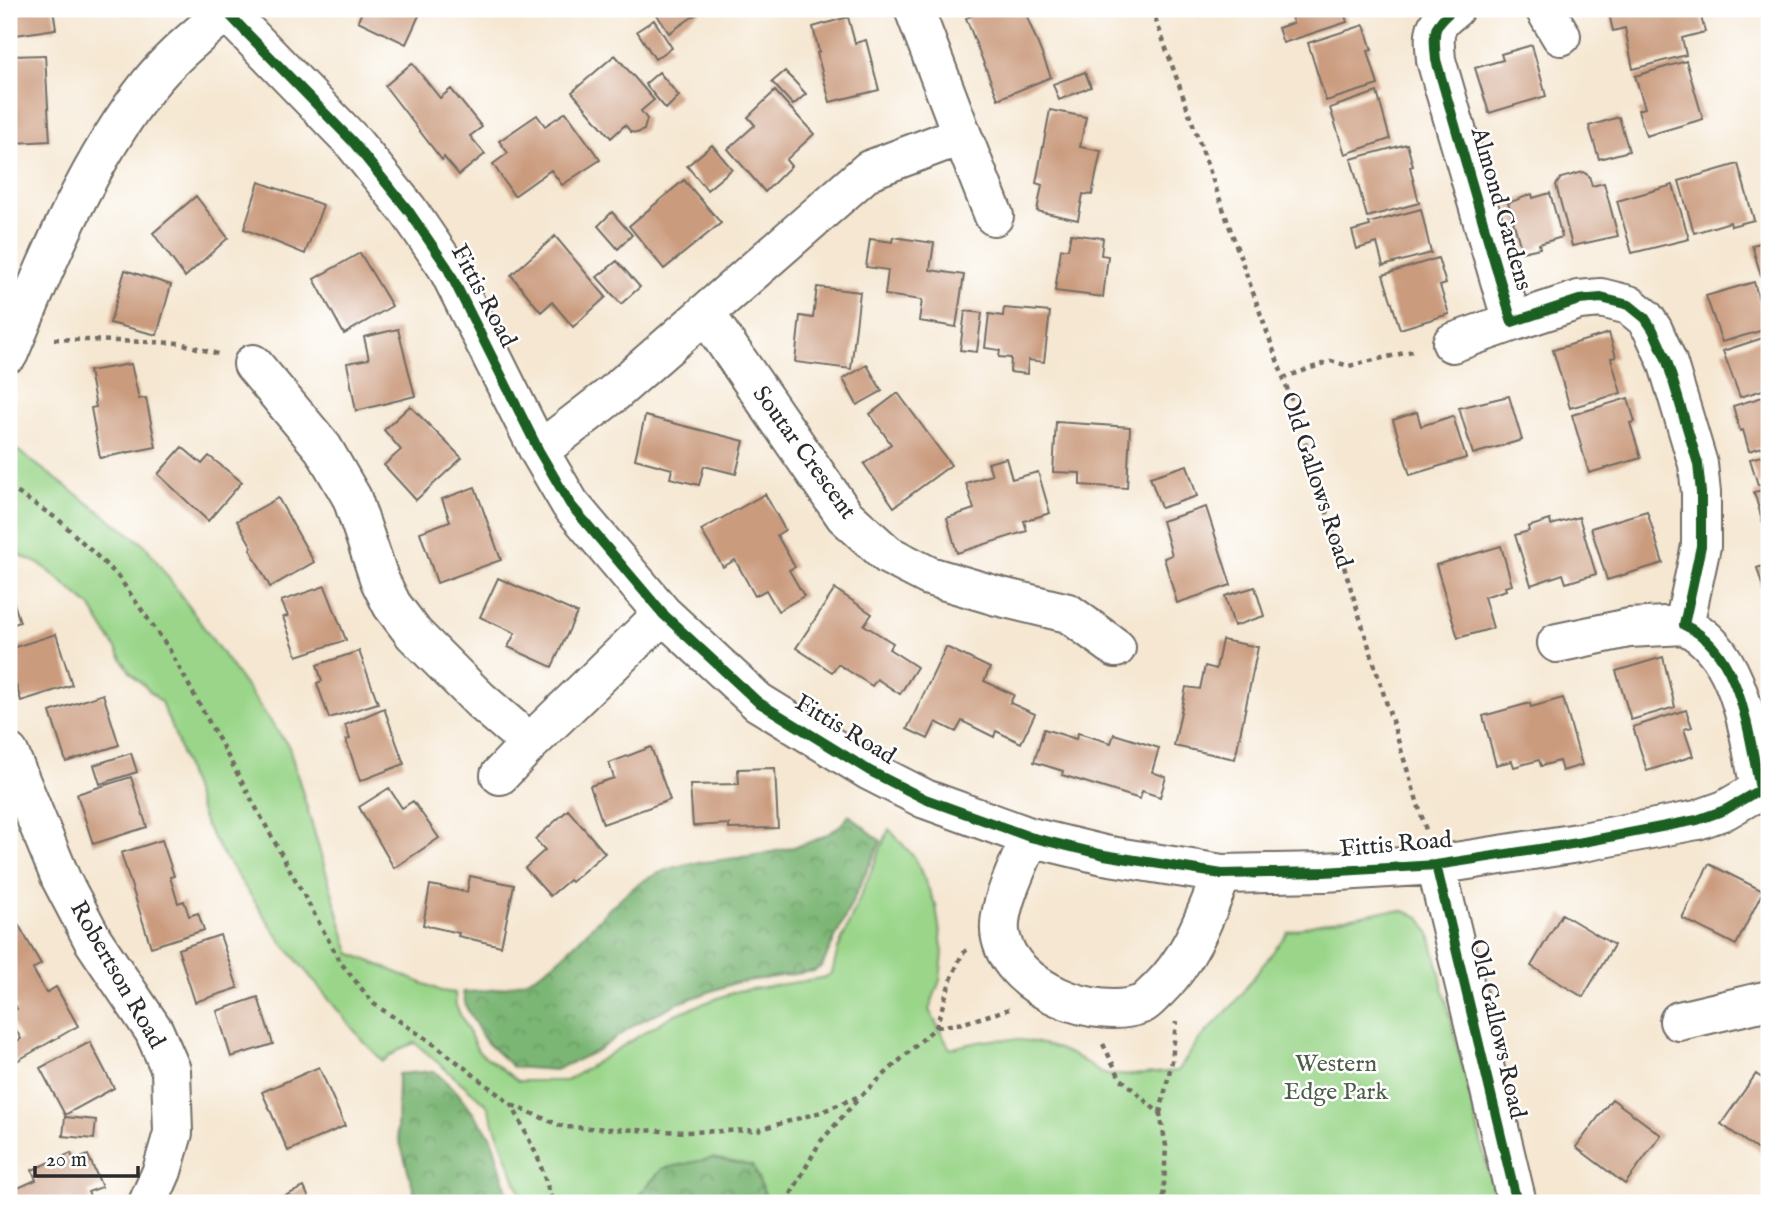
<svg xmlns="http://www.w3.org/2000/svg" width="1778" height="1212" font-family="'IM FELL English',serif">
  <defs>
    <pattern id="forest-crowns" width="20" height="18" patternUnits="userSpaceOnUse" patternTransform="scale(1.75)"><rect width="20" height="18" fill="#7bb675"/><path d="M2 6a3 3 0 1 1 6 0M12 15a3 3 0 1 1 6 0" fill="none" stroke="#659460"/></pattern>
  </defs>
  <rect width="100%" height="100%" fill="#fff"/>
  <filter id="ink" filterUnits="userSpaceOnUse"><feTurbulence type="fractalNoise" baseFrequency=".0143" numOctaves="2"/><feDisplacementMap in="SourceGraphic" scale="14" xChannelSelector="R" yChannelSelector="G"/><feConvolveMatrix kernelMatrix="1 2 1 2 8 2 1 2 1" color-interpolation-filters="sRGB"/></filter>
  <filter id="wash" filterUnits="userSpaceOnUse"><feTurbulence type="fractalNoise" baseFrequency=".00686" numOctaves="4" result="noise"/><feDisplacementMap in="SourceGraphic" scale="28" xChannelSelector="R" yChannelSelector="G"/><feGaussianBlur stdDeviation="1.57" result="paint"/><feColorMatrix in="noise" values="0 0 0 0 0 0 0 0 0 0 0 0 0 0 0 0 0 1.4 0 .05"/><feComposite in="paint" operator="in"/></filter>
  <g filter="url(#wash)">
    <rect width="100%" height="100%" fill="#f5e7d1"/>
    <!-- green -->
    <path fill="#9ad589" stroke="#62805a" stroke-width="2" d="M17,450L145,545L289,747L350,953L441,991L455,993L456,1006L478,1051L518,1081H566L673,1015L737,991L811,980L825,977L832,973L838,949L889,829L915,858L936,906L943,953L940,980L929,1010L950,1049C995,1035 1032,1035 1075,1056C1085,1061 1098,1074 1108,1075C1129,1077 1157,1072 1178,1071L1199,1040L1232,1006L1288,932L1315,924L1384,911H1404L1420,917L1430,934L1496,1203H524L487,1105L415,1043L402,1048L383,1061L363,1041L281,941L222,853L204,822L175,735L161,702L130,672L90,606L43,566L9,550V464Z"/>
    <!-- forest -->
    <path fill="url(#forest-crowns)" stroke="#537050" stroke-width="2" d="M849,815L881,841L822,966L814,971L734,983L676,1004L637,1023L597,1051L555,1070L513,1067L485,1041L466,1007L463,992C493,992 525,985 550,966C598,929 621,877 687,864C728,858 826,853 849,815Z
      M434,1071L457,1092L492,1138L510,1203H414V1191L397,1132L398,1074Z
      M712,1158L753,1166L766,1197L763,1203H632L662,1169Z"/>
    <g id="blocks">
      <!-- building -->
      <path fill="#cb9b7e" d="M9,9H53L56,29L9,36Z
        M363,9H422L406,44L358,21Z
        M653,9H700L701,11L669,33Z
        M989,9H1024L1051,77L998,99L966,18Z
        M1289,9H1343L1347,22L1283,43L1278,28L1293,23Z
        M1608,9H1672L1673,15L1699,9L1705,32L1682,38L1686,55L1633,69L1625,28L1613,31Z
        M848,17L855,43L866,40L879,90L830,102L817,53L819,52L813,27Z
        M654,20L672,48L655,59L637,31Z
        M1364,25L1372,50L1368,51L1378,85L1326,101L1308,43Z
        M1532,45L1546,96L1489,113L1475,68L1503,60L1501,54Z
        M45,55L50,141L15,143V135H9V99L13,98L10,56Z
        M615,55L654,100L641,111L647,119L644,130L637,133L631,132L625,125L611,138L572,92Z
        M1686,61L1703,119L1646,136L1638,110L1645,108L1635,76Z
        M412,63L440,98L451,89L482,127L470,136L485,154L459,175L444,157L442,160L385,86Z
        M785,71L806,94L793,105L772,82Z
        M659,72L679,96L666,109L645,84Z
        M1085,72L1091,87L1059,100L1053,84Z
        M775,91L814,134L786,160L791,166L765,192L728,149L755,125L748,117Z
        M1377,92L1390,139L1345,154L1330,108Z
        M1050,110L1086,117L1080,147L1101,151L1092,195L1083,194L1078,220L1037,211L1042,185L1036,183Z
        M566,112L600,160L562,185L551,170L514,196L493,164L508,153L499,141L537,115L545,126Z
        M1619,117L1629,151L1599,159L1589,126Z
        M1407,144L1413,166L1410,167L1419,203L1367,217L1351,159Z
        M712,145L732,169L707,190L687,166Z
        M1738,164L1754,220L1731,226L1730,222L1694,233L1679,181Z
        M1583,172L1589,176L1592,186L1604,183L1618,236L1572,246L1556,185L1561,178Z
        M684,180L721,223L664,269L629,226Z
        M259,182L323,205L305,254L244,229Z
        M1673,185L1689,239L1632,253L1617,201Z
        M1550,193L1562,237L1539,244L1540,248L1522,252L1508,203L1532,194L1533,198Z
        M196,196L228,238L185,277L153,233Z
        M1421,209L1431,253L1383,266L1377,243L1357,249L1352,231L1370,226L1369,223Z
        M612,212L632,235L618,249L598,226Z
        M1071,234L1103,238L1101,255L1108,256L1103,297L1055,291L1061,249H1068Z
        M555,236L606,297L573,327L552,302L541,312L511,275Z
        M893,237L934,243L930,270L964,275L956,327L919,321L922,300L885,295L888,270L866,267L870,239L892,242Z
        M1769,241V274L1761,276L1752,245Z
        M360,253L392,306L344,334L314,279Z
        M1438,258L1446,284L1440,286L1449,314L1400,329L1383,275Z
        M617,261L640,287L621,304L597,277Z
        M125,270L171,285L157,335L110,323Z
        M1754,282L1767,329L1722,342L1706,296Z
        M817,287L860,292L851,369L795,362L800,316L813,318Z
        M1004,308L1050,312L1044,362L1028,360L1027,374L1010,372L1011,358L999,357L1000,350L985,348L989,314L1003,316Z
        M965,311L982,313L977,352L960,350Z
        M398,329L415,396L356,411L347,363L369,359L364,337Z
        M1609,333L1616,357L1611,358L1621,393L1570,408L1553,350Z
        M1769,336V388L1740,397L1723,351Z
        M131,364L139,399L146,398L156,447L100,458L91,408L96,407L89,371Z
        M867,365L882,391L857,405L843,379Z
        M898,393L951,465L894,507L864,464L891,444L870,414Z
        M1769,395V445L1749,451L1743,430L1740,431L1733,406Z
        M1509,396L1522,440L1473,454L1459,408Z
        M1628,398L1635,422L1630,423L1641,458L1589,473L1572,415Z
        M410,406L462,458L416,500L384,465L401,450L384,430Z
        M1417,412L1421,426L1453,416L1466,458L1410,475L1393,420Z
        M645,416L744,441L736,474L704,466L699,485L670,478L672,469L635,459Z
        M1056,422L1130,427L1127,488L1080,485V473L1053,472Z
        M182,447L202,464L209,456L242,482L208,521L158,474Z
        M1769,454V521L1763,523L1754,492L1763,490L1762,484L1758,485L1750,459Z
        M1006,458L1012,479L1038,472L1050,513L1024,521L1027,531L957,553L947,518L974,509L966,483L992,475L988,463Z
        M1187,465L1197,496L1161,508L1150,477Z
        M475,487L501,560L437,583L420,532L450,521L442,499Z
        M765,494L785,530L777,535L795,567L789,570L804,596L778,611L766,590L755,596L735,560L723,567L701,530Z
        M278,498L314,562L270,587L250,549L252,547L237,521Z
        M1206,507L1231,585L1177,603L1164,558L1172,555L1162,521Z
        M1647,511L1663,563L1607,580L1591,528Z
        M1579,517L1596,574L1566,583L1563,574L1531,585L1515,535L1529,531L1528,527L1550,520L1551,525Z
        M1501,546L1512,585L1505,587L1506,590L1484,597L1493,628L1458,638L1436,565Z
        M1769,564V600L1767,601L1757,568Z
        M498,578L577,613L552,667L508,647L515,633L480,617Z
        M325,586L346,640L297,656L283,617L288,616L281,601Z
        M1255,587L1264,616L1234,626L1225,596Z
        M9,588L20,622L9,626Z
        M835,589L872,614L864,625L893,643L889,649L917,667L900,694L877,679L872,686L838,664L832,672L796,648Z
        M56,634L72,685L21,701L9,663V649Z
        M1222,640L1258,647L1235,759L1174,746L1186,687L1200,689L1205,666L1216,669Z
        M946,647L990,668L984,681L1014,695L1010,703L1035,714L1021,743L996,731L994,737L962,721L956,732L936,722L928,739L907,729Z
        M359,651L378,703L329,718L317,683L322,681L317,665Z
        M1663,657L1675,707L1631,720L1616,671Z
        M103,694L119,745L66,762L50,712Z
        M1563,698L1582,765L1562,771L1559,761L1541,766L1539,760L1514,767L1512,761L1496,765L1483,716L1530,703L1531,707Z
        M384,708L404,764L360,781L346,740L350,739L345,725Z
        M1686,710L1692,727L1684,729L1693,756L1647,771L1633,727Z
        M1044,729L1076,739L1078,733L1111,743L1114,734L1159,748L1152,772L1166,777L1160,797L1142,791L1140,799L1062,775L1063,771L1034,762Z
        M651,747L670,800L603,824L590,786L614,778L609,763Z
        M131,753L137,772L100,784L94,765Z
        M775,768L778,828L729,829V824L693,826L690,785L739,784L738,769Z
        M131,777L147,827L93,844L77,794Z
        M389,788L402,808L413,801L439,838L394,868L359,807Z
        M568,810L605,853L571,882L569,880L550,896L525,868L545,850L535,839Z
        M162,840L174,876L170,877L178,903L184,901L189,916L198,913L204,930L151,947L121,853Z
        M1709,864L1763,891L1736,945L1682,918Z
        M470,876L514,885L501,946L458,936L459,933L423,925L430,885L467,892Z
        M1562,914L1614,945L1583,997L1531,966Z
        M18,924L41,964L33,969L46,993L56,987L78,1026L15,1062L9,1051V1046L21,1039L9,1018V1014L17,1009L9,995V929Z
        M220,935L238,988L195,1002L178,949Z
        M258,997L273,1044L231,1057L217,1011Z
        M90,1042L114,1088L65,1115L40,1068Z
        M319,1067L345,1126L288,1151L262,1092Z
        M1756,1074L1769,1083V1158L1721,1124Z
        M1612,1099L1661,1135L1625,1184L1576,1147Z
        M65,1117L96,1120L94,1139L63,1136Z
        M71,1153L74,1161L88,1155L102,1187L88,1192L92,1200L83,1203H9V1192L36,1180L32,1170Z
        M304,1187L311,1203H268L276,1200Z"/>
    </g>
  </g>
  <g filter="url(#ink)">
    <use href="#blocks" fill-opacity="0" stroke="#726d65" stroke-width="2"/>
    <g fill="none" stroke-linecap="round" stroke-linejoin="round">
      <!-- minor casing -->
      <g stroke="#726d65" stroke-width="42">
        <path id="minor" d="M1454,9C1431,26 1434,33 1436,60L1512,322L1579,300L1601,298L1629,305L1645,318L1653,330L1667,361L1698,464L1701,493V546L1684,625C1743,652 1748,736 1761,793
          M1545,9L1561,36
          M226,11L353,142L408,210L447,267L539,451L570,504L663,614L758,702L870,771L925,799L1030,837L1104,855L1222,874L1324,872L1436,865L1578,843L1697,820L1725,810L1754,793L1769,794
          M962,135L994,216
          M705,313L845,516L888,555L929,576L997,596L1068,613L1116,648
          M1452,343L1512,322
          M9,353C47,261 88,161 150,83C173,54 202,33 228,9
          M253,364L323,448L352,498L380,581L392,605L414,634L480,700L530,743L663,614
          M539,451L614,393L869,170L962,135L914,9
          M1557,643L1629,628L1684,625
          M9,753L61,879L93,940L154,1031L171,1070L173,1133L162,1171L148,1203
          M500,775L530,743
          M1030,837C1020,864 994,910 1001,938C1013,989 1096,1022 1142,1004C1148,1001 1153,994 1158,990C1191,958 1205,916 1222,874
          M1436,865L1517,1203
          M1679,1021L1769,1000"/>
      </g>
      <!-- path -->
      <path stroke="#726d65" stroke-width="4.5" stroke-dasharray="5 5" stroke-linecap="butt" d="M1152,9L1298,419L1426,830
        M54,339L180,343L218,354
        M1283,378L1331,361L1349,366L1417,350
        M9,487L59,520L117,575L168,647L341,963L374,1004L438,1047L512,1105L538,1158L553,1203
        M937,1027L964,1023L1009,1009
        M1103,1044L1120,1078L1160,1114L1166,1146L1163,1203
        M512,1105L564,1127L687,1132L758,1130L821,1112L862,1095L936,1027L950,982L962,954L968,949
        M1160,1113L1172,1061L1176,1022
        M786,1203L820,1142L859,1098"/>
      <!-- minor -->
      <use href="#minor" stroke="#fff" stroke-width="38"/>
      <!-- cycleway casing -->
      <g stroke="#fff" stroke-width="15">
        <path id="cycleway" d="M228,9L226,11L243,29L353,142L408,210L447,267L539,451L570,504L663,614L758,702L870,771L925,799L1030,837L1104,855L1222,874L1324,872L1436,865L1578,843L1697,820L1725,810L1754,793L1769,794
          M1454,9C1431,26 1434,33 1436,60L1512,322L1579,300L1601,298L1629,305L1645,318L1653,330L1667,361L1698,464L1701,493V546L1684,625C1743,652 1748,736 1761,793
          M1436,865L1517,1203"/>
      </g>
      <!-- cycleway -->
      <use href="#cycleway" stroke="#1b5e20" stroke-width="10"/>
    </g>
  </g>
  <g text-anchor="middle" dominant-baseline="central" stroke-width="5" stroke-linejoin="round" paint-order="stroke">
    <!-- street labels -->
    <g font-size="24" fill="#2b2b2b" stroke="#fff">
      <text transform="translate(1501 209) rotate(74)">Almond Gardens</text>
      <text transform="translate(483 296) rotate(62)">Fittis Road</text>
      <text transform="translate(804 453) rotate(54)">Soutar Crescent</text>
      <text transform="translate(1316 480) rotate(72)">Old Gallows Road</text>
      <text transform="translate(845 730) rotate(31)">Fittis Road</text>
      <text transform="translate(1396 845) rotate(-5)">Fittis Road</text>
      <text transform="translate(117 975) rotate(60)">Robertson Road</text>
      <text transform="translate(1497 1029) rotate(77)">Old Gallows Road</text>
    </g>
    <!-- park labels -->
    <g font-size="24" fill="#4c5e47" stroke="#fff">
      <text x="1336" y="1064">Western<tspan x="1336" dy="28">Edge Park</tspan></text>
    </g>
  </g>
  <!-- margin -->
  <rect width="1778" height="1212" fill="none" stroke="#fff" stroke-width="35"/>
  <!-- scale -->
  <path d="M35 1166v10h103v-10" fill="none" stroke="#2b2b2b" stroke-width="3.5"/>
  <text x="46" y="1166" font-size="21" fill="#2b2b2b" stroke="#ffffff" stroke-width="5" paint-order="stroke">20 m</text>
</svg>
